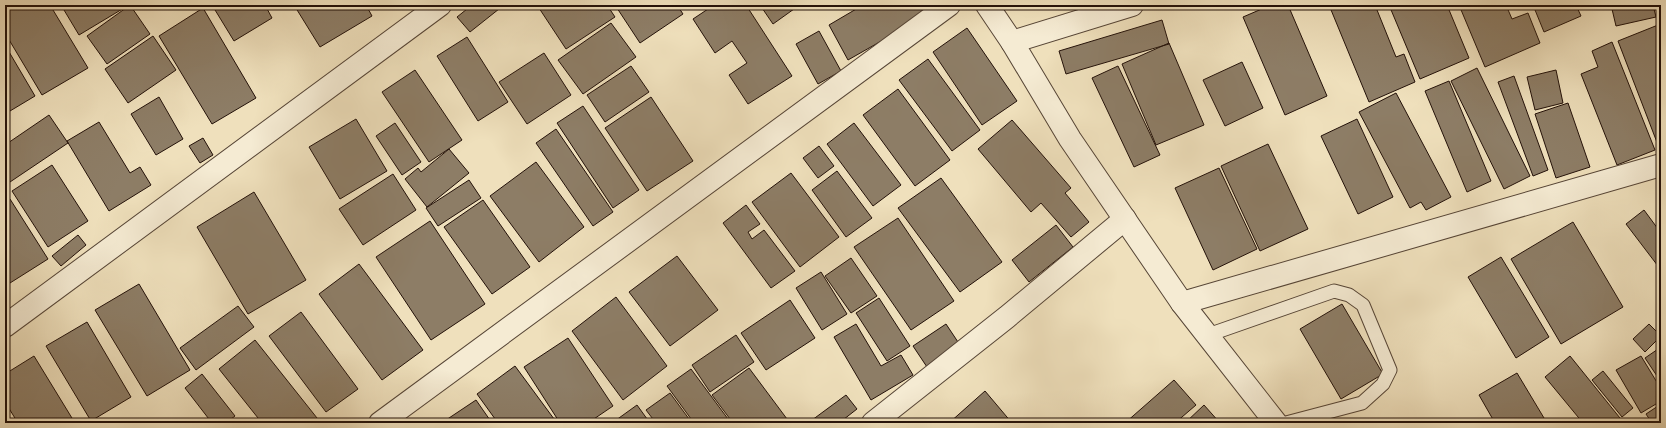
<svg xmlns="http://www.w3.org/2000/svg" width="1666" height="428" font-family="'IM FELL French Canon',serif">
  <rect width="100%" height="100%" fill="#efe0bc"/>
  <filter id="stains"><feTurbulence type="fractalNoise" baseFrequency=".005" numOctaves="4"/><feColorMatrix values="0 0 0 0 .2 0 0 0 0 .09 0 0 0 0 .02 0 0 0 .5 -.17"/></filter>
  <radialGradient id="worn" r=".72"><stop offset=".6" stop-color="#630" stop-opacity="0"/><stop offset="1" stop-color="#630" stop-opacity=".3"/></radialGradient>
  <!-- building -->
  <path fill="#8d7d66" stroke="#231109" d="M5,5H50L88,68L42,95L5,33Z
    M61,5H123L124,8L79,35Z
    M130,5L150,34L107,64L87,36Z
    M212,5H265L272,18L234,41Z
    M294,5H366L372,16L320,47Z
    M472,5H504L470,32L457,17Z
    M537,5H607L615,17L566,49Z
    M615,5H677L683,14L640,43Z
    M714,5H746L792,76L748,104L729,75L747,63L732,41L715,53L693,19Z
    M760,5H792L794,9L773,24Z
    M863,5H921L927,15L848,60L829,25Z
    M1271,5H1288L1327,96L1285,115L1243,17Z
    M1329,5H1375L1396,57L1404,54L1415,82L1369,102Z
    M1389,5H1447L1469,58L1420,79Z
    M1459,5H1506L1512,19L1528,13L1540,43L1485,67Z
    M1533,5H1576L1581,16L1544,32Z
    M1629,5H1653L1656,17L1616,26L1612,9Z
    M203,8L256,98L212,124L159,36Z
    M1162,20L1169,44L1066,74L1059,51Z
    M611,23L636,57L583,94L558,60Z
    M1658,25L1661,32V143L1658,145L1618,41Z
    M967,28L1017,101L982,125L933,52Z
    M819,31L841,71L818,84L796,44Z
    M153,36L176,70L128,103L105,69Z
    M467,37L508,102L478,121L437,56Z
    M1612,42L1655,150L1617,165L1581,74L1598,67L1592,51Z
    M1169,43L1204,125L1156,145L1122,64Z
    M5,45L35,96L10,111L5,103Z
    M544,53L571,95L527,124L499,82Z
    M928,59L980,130L952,151L899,80Z
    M1242,62L1263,108L1225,126L1203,80Z
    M631,66L649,92L605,122L587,95Z
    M1118,66L1160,155L1134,167L1092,78Z
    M1477,68L1530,176L1504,189L1451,81Z
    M415,70L462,140L429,162L382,92Z
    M1556,70L1563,103L1535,110L1527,77Z
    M1514,76L1548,170L1533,176L1498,82Z
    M1449,81L1491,181L1467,192L1425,91Z
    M898,89L950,160L915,186L863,115Z
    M1396,93L1451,197L1426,210L1421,202L1410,208L1359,112Z
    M159,97L183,139L156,155L131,114Z
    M651,97L693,161L647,191L605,128Z
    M1568,103L1590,167L1556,178L1535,114Z
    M583,106L639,190L613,208L557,123Z
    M5,107L9,113L5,115Z
    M49,115L68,143L10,182L5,174V145Z
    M356,119L387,171L340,199L309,147Z
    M1357,119L1393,197L1358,214L1321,136Z
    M1012,120L1071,188L1065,193L1089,222L1071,237L1041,203L1031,212L978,149Z
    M99,122L130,173L140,167L151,185L109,211L67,141Z
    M395,123L421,162L402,175L376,136Z
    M854,123L901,185L873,206L827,144Z
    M556,129L613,212L593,226L536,143Z
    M203,138L213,155L200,163L189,146Z
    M1268,144L1308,229L1260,251L1221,166Z
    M819,146L834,166L818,178L803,158Z
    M449,149L469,173L427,207L405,179L418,168L421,172Z
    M536,162L584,227L539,262L490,196Z
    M52,165L88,221L48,247L12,191Z
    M1219,168L1257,249L1213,270L1175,188Z
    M837,171L872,218L846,237L812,190Z
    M791,173L839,237L800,267L752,202Z
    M393,174L416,210L363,245L339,209Z
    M941,178L1002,262L960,292L898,208Z
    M469,180L481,198L438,226L426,208Z
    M5,182L9,190L5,192Z
    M254,192L306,280L248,314L197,227Z
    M10,199L48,259L10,283L5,276V202Z
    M483,200L530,267L492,294L444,227Z
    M746,205L760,224L748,232L752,239L764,230L795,271L771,288L723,223Z
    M1644,210L1661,233V270L1626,224Z
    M898,218L954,301L911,330L854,247Z
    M430,221L485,304L431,340L376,257Z
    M1573,222L1623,307L1561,344L1511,259Z
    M1056,225L1073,247L1029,282L1012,260Z
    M78,235L86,245L61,266L52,256Z
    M677,256L718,310L670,346L629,292Z
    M1501,257L1549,337L1516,358L1468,277Z
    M851,258L877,296L851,313L825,276Z
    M359,264L423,350L382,380L319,294Z
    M821,272L847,314L822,330L796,288Z
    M139,284L190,370L147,396L95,310Z
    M616,297L667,366L623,400L572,331Z
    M879,298L910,346L887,361L856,313Z
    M790,300L815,338L766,370L741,333Z
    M1342,304L1383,374L1341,399L1300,329Z
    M238,306L254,327L196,370L180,348Z
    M301,312L358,389L326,412L269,336Z
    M87,322L131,397L91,421L46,346Z
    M856,324L881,366L901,355L913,375L871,400L834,337Z
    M946,324L960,345L927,367L913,346Z
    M1649,324L1661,336L1645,352L1633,339Z
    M736,335L754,362L710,392L692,365Z
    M568,338L613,406L588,423H560L524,367Z
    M255,340L321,423H262L219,369Z
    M1661,347V382L1645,358Z
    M34,356L75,423H18L5,402V374Z
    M1570,356L1624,423H1583L1545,377Z
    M1641,356L1661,389V401L1641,413L1616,370Z
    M515,366L557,423H498L477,394Z
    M749,368L790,423H733L712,395Z
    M691,369L731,423H694L667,386Z
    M1603,371L1633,408L1622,417L1592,380Z
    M1517,373L1547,423H1495L1479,395Z
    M202,374L235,416L226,423H212L185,388Z
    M1174,380L1196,405L1175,423H1125Z
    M985,391L1012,423H949Z
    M670,393L692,423H656L646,410Z
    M846,395L857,409L839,423H808Z
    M476,400L492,423H449L446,420Z
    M1661,404V423H1652L1646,414Z
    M637,405L650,423H612Z
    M1204,405L1220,423H1185Z"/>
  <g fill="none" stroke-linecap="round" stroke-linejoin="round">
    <!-- service casing -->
    <g stroke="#564536" stroke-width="15">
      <path id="service" d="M1208,335L1334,291L1349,295L1363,305L1390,370L1383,384L1362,403L1286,423"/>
    </g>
    <!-- minor casing -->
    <g stroke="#564536" stroke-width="24">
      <path id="minor" d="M1012,42L1132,5
        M1182,303L1661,165
        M5,326L440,5
        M380,423L949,5
        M873,423L1007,317L1125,219"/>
    </g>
    <!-- tertiary casing -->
    <g stroke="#564536" stroke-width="24">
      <path id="tertiary" d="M987,5L1012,42L1070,139L1182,303L1276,423"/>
    </g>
    <!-- service -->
    <use href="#service" stroke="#f5ebd3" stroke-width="13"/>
    <!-- minor -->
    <use href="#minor" stroke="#f5ebd3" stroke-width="22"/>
    <!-- tertiary -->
    <use href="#tertiary" stroke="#f5ebd3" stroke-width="22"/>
  </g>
  <!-- margin -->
  <rect width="1666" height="428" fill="none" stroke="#efe0bc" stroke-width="20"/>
  <rect x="6" y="6" width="1654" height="416" fill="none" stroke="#231109" stroke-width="2"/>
  <rect x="10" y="10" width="1646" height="408" fill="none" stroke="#231109"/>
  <rect width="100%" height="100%" filter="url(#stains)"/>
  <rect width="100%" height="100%" fill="url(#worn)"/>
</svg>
